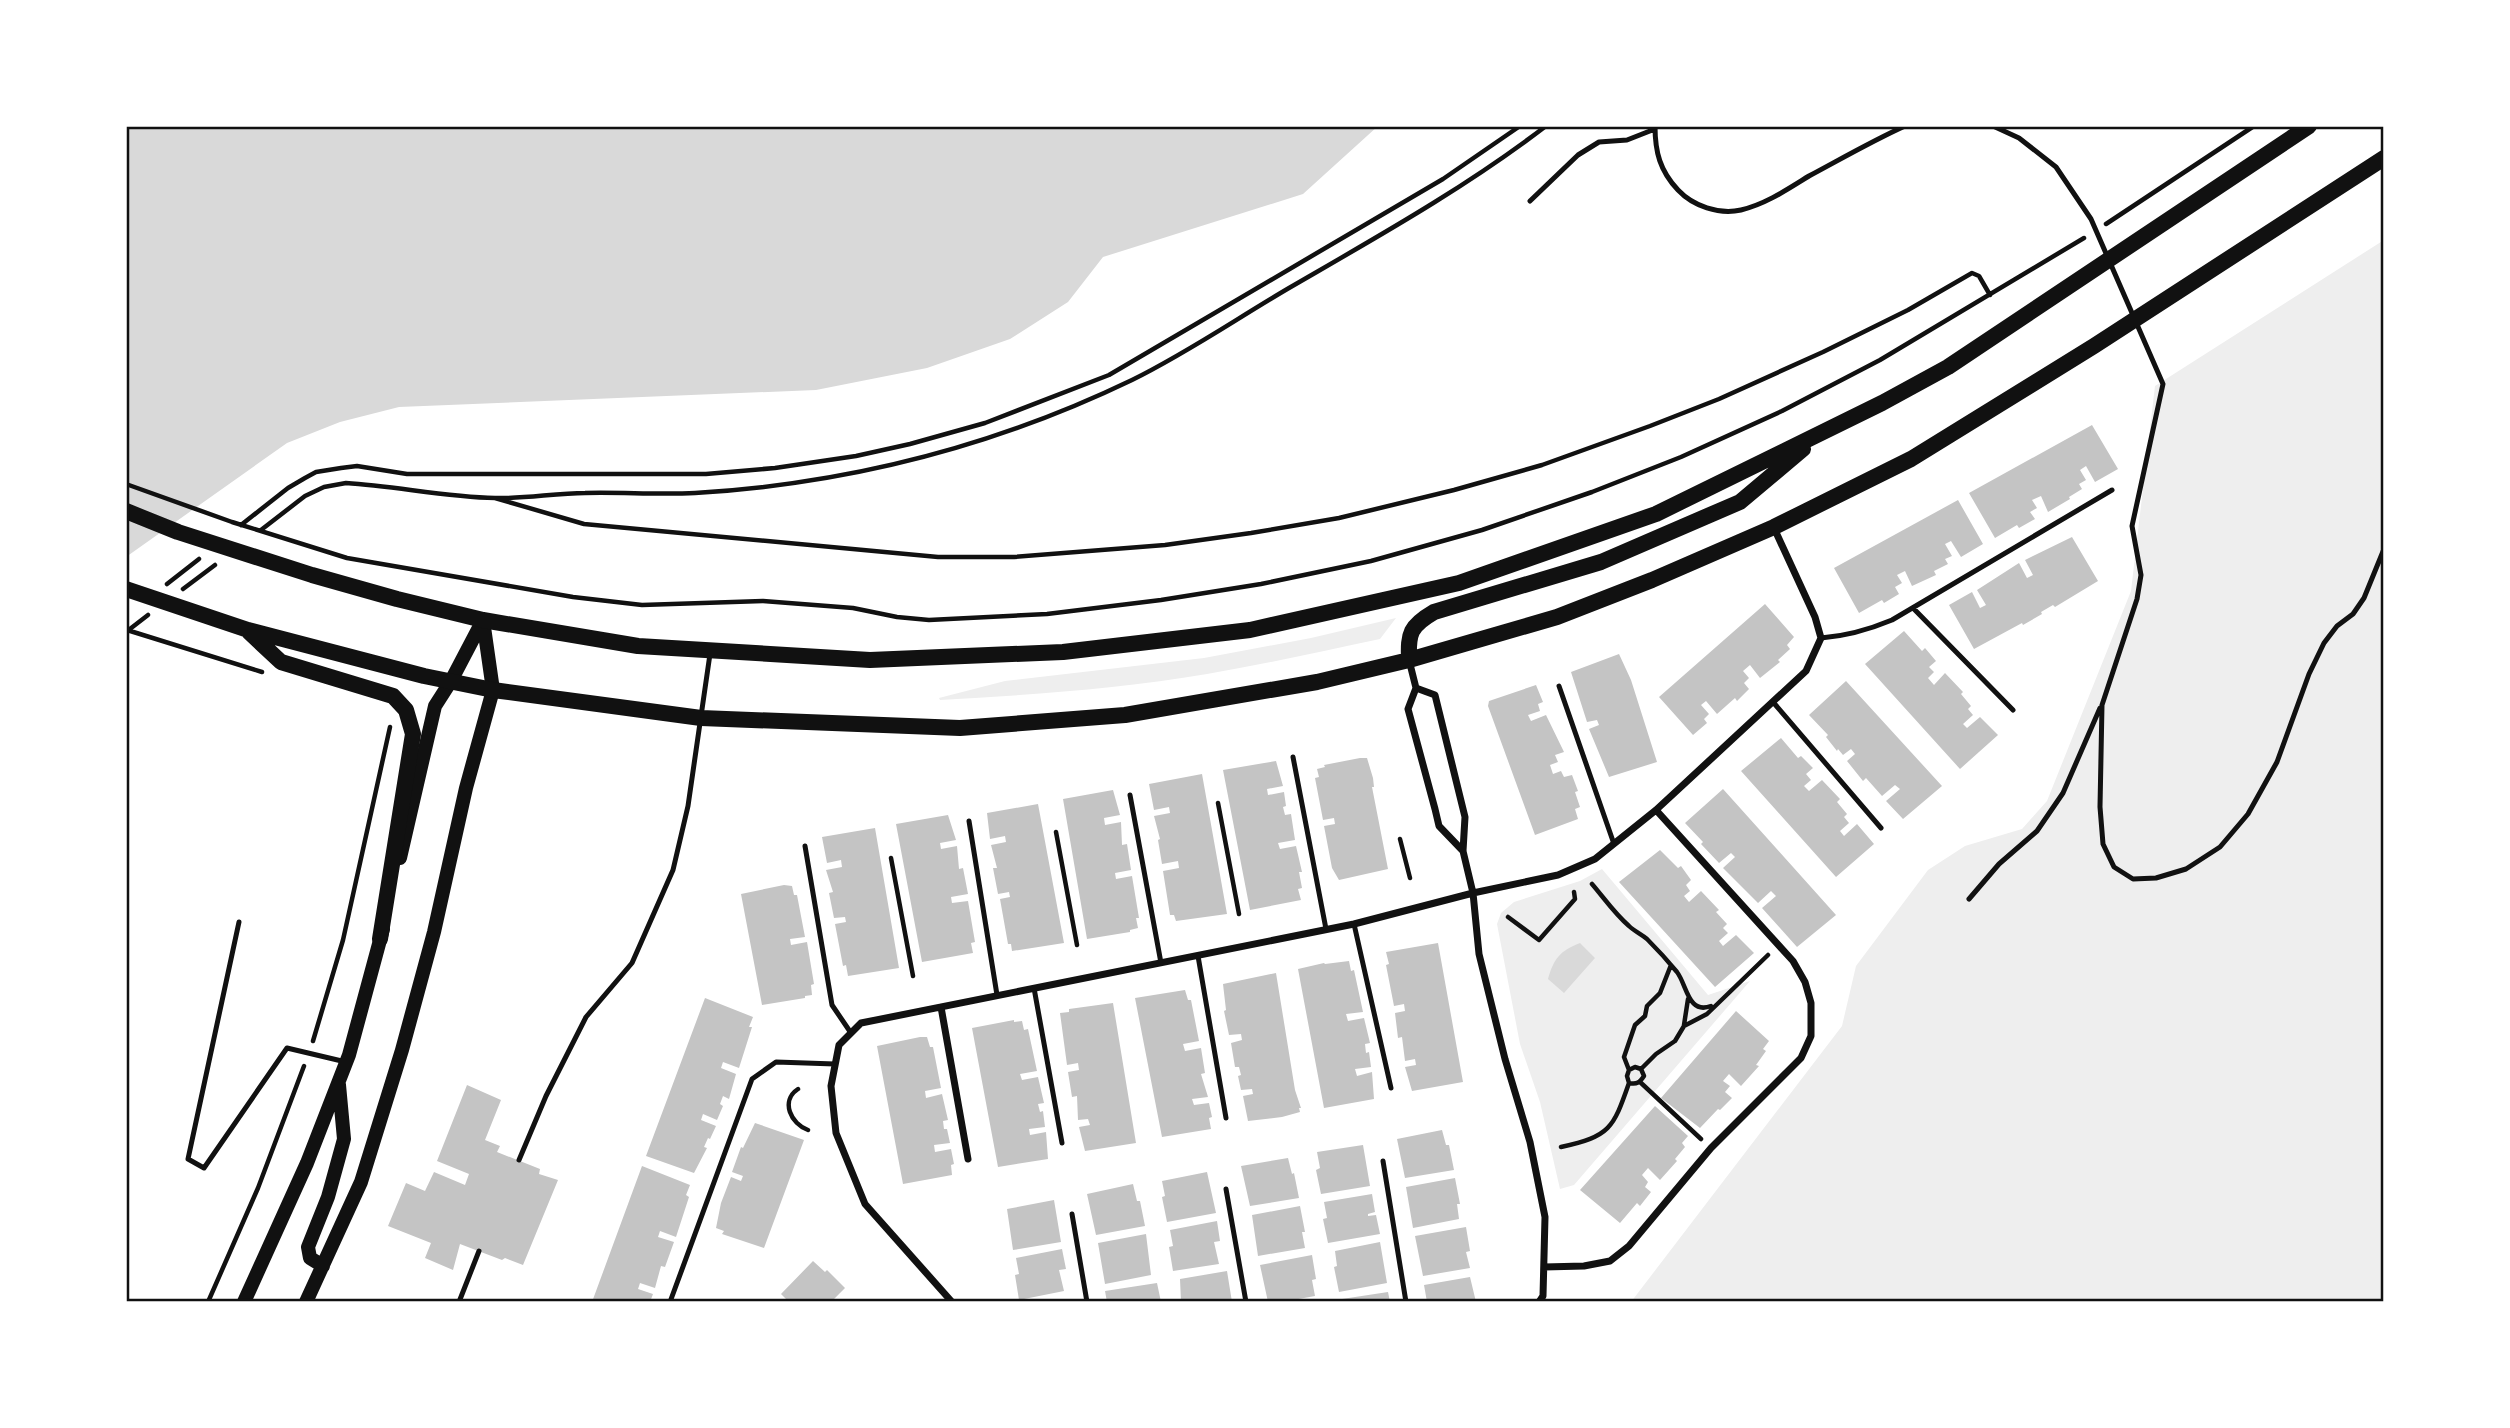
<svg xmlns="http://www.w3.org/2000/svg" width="2510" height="1428" font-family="Jost,sans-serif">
  <rect width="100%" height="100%" fill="#fff"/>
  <!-- green -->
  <path fill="#eee" d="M2384,240V1302H1631L1842,1026L1856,966L1928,870L1965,846L2022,829L2047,801L2131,591L2155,386Z
    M1396,618L1380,639C1323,651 1265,664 1207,674C1119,689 1029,695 940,700L939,698L1005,681L1204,658L1311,638Z
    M1602,869L1708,995L1750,981L1574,1185L1560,1189L1540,1102L1520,1044L1497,924L1501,913L1514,902L1580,881Z"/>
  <!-- water -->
  <path fill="#d9d9d9" d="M126,126H1378L1303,194L1103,257L1068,302L1010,339L927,368L816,390L399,407L340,422L287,443L126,557Z
    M1580,943L1595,958L1564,993L1548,979C1554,958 1560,951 1580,943Z"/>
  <!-- building -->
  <path fill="#c4c4c4" d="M2092,425L2118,469L2095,482L2086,466L2080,470L2086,480L2079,484L2082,489L2069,497L2070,499L2048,512L2041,496L2032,500L2037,508L2030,512L2035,519L2019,528L2017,525L1995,538L1969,493Z
    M1958,500L1983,544L1961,557L1951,541L1945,544L1952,556L1945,559L1948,564L1934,571L1936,575L1912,586L1905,571L1897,575L1902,583L1895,587L1899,594L1884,603L1882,600L1859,613L1834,568Z
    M2072,537L2098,581L2055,607L2053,605L2041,612L2042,614L2023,625L2022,623L1974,649L1949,605L1972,592L1980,608L1986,605L1977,590L2019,563L2027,578L2033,575L2025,560Z
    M1765,604L1794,637L1787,645L1790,649L1778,660L1780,662L1760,678L1750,665L1743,671L1749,678L1744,683L1749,689L1737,701L1735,698L1717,714L1706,701L1701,705L1709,714L1704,719L1707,723L1693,735L1659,697Z
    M1904,631L1922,651L1925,648L1936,661L1929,667L1934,672L1928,678L1934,685L1945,673L1963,692L1961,694L1971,706L1968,709L1973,715L1963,724L1967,728L1980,717L1998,735L1960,769L1865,664Z
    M1619,654L1631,680L1657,762L1609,777L1589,729L1599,725L1597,720L1587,722L1571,672Z
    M1846,681L1942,786L1903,819L1886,801L1900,789L1895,785L1882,796L1866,778L1863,781L1847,761L1855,754L1851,749L1843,755L1838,749L1837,751L1826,737L1828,735L1809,715Z
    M1536,685L1543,702L1538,704L1540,711L1528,715L1531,721L1546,715L1564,752L1555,755L1558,762L1550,765L1553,774L1561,771L1564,777L1572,775L1578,791L1575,792L1580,807L1575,809L1578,819L1535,835L1488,706L1489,701Z
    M1781,738L1798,758L1801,756L1813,768L1806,774L1811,780L1804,786L1809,791L1822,780L1840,799L1837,802L1847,814L1844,817L1849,823L1840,831L1844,836L1857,824L1874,844L1836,877L1741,771Z
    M1360,758H1367L1373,778L1374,787H1372L1388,869L1339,880L1332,868L1324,826L1335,824L1334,818L1323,820L1315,778L1319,777L1317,769L1325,767L1324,765Z
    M1276,761L1283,786L1267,789L1268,795L1284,792L1286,806L1283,807L1285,815L1291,814L1295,840L1278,843L1280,849L1296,846L1302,872H1299L1302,888L1298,889L1301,900L1250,910L1223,770Z
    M1202,774L1227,914L1176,921L1174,915H1170L1163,871L1179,868L1178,861L1162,864L1158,840L1160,839L1154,816L1170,813L1169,807L1154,810L1149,784Z
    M1723,789L1836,915L1797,947L1762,908L1776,896L1771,891L1758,903L1723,868L1735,857L1731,853L1719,863L1701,844L1703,842L1685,823Z
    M1113,790L1120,815L1104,818L1105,825L1121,822L1122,845L1127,844L1131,870L1115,873L1116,879L1132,876L1139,918H1136L1138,928L1130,930V932L1087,939L1063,799Z
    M1038,804L1064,943L1012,951L1011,944H1008L1000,899L1010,897L1009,892L998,894L993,868H997L991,845L1006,842L1005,836L990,839L987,813Z
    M948,815L956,840L940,843L941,849L957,846L959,869L963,868L968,894L951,897L952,903L968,901L975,942L971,943L973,953L922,962L896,824Z
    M875,828L899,968L848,976L846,965L843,966L835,924L846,922L845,917L834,918L829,893L833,892L826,870L842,867L841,860L827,863L822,837Z
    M1660,850L1678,868L1681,866L1691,880L1686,885L1690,891L1684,896L1689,902L1701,891L1719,910L1716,912L1727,924L1723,928L1728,933L1719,941L1723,946L1736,935L1754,953L1715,987L1619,882Z
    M784,885L792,886L794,895H797L805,937L790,939L791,945L807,942L814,984L811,985L812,995L805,996V998L762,1005L741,894Z
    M1438,943L1463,1082L1412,1091L1405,1067L1416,1065L1415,1059L1405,1061L1402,1037L1398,1038L1395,1013L1405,1011L1404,1004L1394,1006L1386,965L1389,964L1386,952Z
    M1349,961L1351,971L1354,970L1363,1012L1346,1014L1348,1021L1364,1018L1370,1043L1365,1044L1366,1053L1369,1052L1371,1067L1355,1069L1357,1076L1372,1072L1374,1099L1324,1108L1298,969L1324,963L1325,964Z
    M1276,973L1295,1090L1301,1108H1299L1300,1112L1282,1117L1248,1121L1243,1096L1253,1094L1252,1089L1241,1090L1238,1076L1241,1075L1239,1067H1235L1231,1043L1242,1040L1241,1034L1229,1035L1224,1011L1226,1010L1223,984Z
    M1185,990L1188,1000H1191L1199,1041L1183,1044L1185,1051L1201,1048L1205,1073L1201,1074L1208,1097L1192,1099L1194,1105L1209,1103L1212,1117L1209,1118L1211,1129L1162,1137L1135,998Z
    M705,998L753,1017L749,1027H752L739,1068L723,1062L721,1068L736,1074L729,1099L723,1096L720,1104L723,1106L717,1120L703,1114L701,1120L716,1126L710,1139L708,1138L704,1147L707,1148L694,1173L646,1156Z
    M1113,1003L1136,1143L1085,1151L1079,1127L1090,1125L1088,1119L1078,1120L1077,1096L1072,1097L1068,1072L1079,1070L1078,1063L1067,1065L1060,1013L1069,1012V1009Z
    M1736,1011L1769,1041L1763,1049L1766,1051L1756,1065L1759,1066L1741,1086L1729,1074L1723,1081L1730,1086L1725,1092L1732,1098L1720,1110L1718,1109L1700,1128L1661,1098Z
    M1014,1020V1022L1022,1021L1024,1030L1028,1029L1037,1071L1020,1074L1022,1080L1038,1077L1044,1103L1038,1104L1040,1112L1043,1111L1045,1127L1029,1129L1030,1135L1046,1132L1048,1159L998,1167L972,1028Z
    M920,1037H927L930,1047H933L941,1088L925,1091L926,1098L942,1094L948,1120L943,1121L944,1129H947L950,1143L934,1145L935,1152L951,1149L954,1164L951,1165L952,1175L903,1184L877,1046Z
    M467,1085L501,1100L485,1140L500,1146L497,1152L540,1169L539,1174L558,1180L523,1265L505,1258L502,1260L460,1244L453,1270L425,1258L431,1243L388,1226L406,1183L425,1191L434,1172L465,1185L469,1174L437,1161Z
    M1655,1106L1688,1136L1682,1143L1685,1147L1675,1159L1677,1161L1660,1180L1648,1168L1642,1175L1648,1182L1645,1187L1651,1192L1640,1206L1637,1203L1620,1223L1580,1190Z
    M755,1123L804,1140L764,1248L722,1234L724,1231L716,1228L721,1203L731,1177L741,1181L743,1176L732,1172L741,1147L743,1148Z
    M1442,1130L1446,1145H1449L1454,1170L1405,1178L1397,1139Z
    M1363,1145L1370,1186L1321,1194L1316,1170L1320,1168L1317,1152Z
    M1288,1158L1292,1174L1294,1173L1299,1198L1250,1206L1241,1166Z
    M642,1166L690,1185L686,1195L689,1197L676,1237L660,1231L658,1237L674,1242L665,1267L661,1266L655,1288L640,1283L638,1289L653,1294L650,1302H592Z
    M1207,1172L1216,1213L1167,1222L1162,1197L1165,1196L1162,1181Z
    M1455,1178L1460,1204H1457L1459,1219L1413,1228L1406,1187Z
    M1133,1184L1137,1201H1140L1145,1226L1096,1235L1087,1194Z
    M1372,1194L1375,1212L1368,1214V1216L1376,1215L1380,1234L1328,1243L1323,1219L1327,1218L1324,1202Z
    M1054,1200L1061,1242L1013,1250L1007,1209Z
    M1300,1206L1305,1232H1302L1305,1248L1258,1256L1252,1215Z
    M1217,1221L1220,1241L1214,1242L1219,1264L1173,1271L1169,1247L1173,1246L1170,1230Z
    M1466,1227L1470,1251L1466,1252L1470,1268L1423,1276L1415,1236Z
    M1146,1234L1151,1275L1105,1284L1098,1243Z
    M1380,1242L1387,1283L1339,1292L1334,1267L1337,1266L1335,1251Z
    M1062,1249L1066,1269L1059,1270L1064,1291L1019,1300L1015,1275L1019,1274L1016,1258Z
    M1312,1255L1316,1279L1312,1280L1315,1296L1282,1302H1268L1260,1265Z
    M813,1261L825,1272L827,1270L845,1288L831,1302H789L781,1294Z
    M1227,1271L1232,1302H1181L1180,1279Z
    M1470,1277L1476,1302H1427L1424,1285Z
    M1157,1283L1161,1302H1107L1105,1291Z
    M1388,1292L1390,1302H1343L1342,1299Z"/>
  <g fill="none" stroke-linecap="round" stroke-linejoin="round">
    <!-- path -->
    <path stroke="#111" stroke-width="4.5" d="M2106,224L2254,126
      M126,484L232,522L347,558L573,597L642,605L763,601L853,608L897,617L929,620L1047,614L1161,600L1261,584L1371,561L1482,530L1592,492L1681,457L1782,411L1880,360L2084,238
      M495,498L584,524L938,557H1014L1165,545L1251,533L1339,518L1454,490L1542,465L1650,426L1719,399L1823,352L1908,310L1972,273L1979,276L1990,295
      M241,525L288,488L305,478L316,472L341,468L357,466L407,474H706L775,468L856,456L910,444L985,423L1109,375L1443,179L1520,126
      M261,530L305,496L324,487L346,483C396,486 445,497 495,498C525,499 555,493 585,493C622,492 659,495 695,493C847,484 995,446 1132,380C1187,353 1236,319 1289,288C1377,237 1465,188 1546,126
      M167,584L199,559
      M183,589L215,565
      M127,630L262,672
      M126,632L148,615
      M1218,803L1239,914
      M1056,832L1077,945
      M1400,839L1410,878
      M891,858L913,976
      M1592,884C1604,898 1615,914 1629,926C1634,931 1641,934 1647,939C1657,949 1668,961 1677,972C1687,985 1688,1015 1711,1006
      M1508,917L1539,940L1575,899L1574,892
      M1684,1025L1688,999
      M313,1041L343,940L390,727
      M1629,1070L1624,1057L1635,1025L1645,1016L1647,1006L1660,993L1671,965
      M1640,1082L1701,1139
      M1629,1083L1627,1076L1629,1070L1635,1067L1641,1069
      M798,1089C780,1101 791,1124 808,1130
      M1561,1147C1610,1136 1613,1129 1629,1083C1637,1085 1640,1082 1644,1076L1641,1069L1656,1054L1675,1041L1684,1026L1707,1014L1768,955
      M208,1302L258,1188L304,1066"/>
    <!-- service -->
    <path stroke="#111" stroke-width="5" d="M1655,126C1655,152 1660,171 1678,190C1693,206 1719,215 1741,210C1766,204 1788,189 1809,176C1841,159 1872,141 1905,126
      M1993,126L2019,138L2056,167L2091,219L2163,384L2132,526L2141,575L2137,599L2102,705L2100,807L2103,844L2114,867L2133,879L2156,878L2186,869L2220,847L2248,814L2277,762L2309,674L2324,643L2337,626L2353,614L2364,598L2384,549
      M1530,201L1578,155L1599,142L1627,140L1655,129L1651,126
      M1913,608L2013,710
      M1821,638C1847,636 1868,630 1892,620L2112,490
      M1559,686L1614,844
      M1773,702L1881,828
      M1293,757L1326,929
      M1130,795L1161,963
      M969,821L997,995
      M805,846L832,1005L851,1033
      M1969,899L1999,864L2037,831L2063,793L2100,708
      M239,922L188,1159L204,1168L287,1048L346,1062
      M1354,924L1391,1088
      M1198,956L1226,1118
      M1034,988L1062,1143
      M519,1160L546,1096L586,1017L632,963L673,870L688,806L710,654
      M1383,1161L1406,1302
      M1226,1189L1246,1302
      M1072,1214L1087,1302
      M459,1302L479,1251
      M670,1302L752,1079L776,1062L835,1064"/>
    <!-- minor -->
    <path stroke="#111" stroke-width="7" d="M1409,660L1416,688L1408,709L1435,809L1439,826L1463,851
      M1416,688L1435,695L1465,817L1463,851L1473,893L1479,954L1505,1059L1530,1142L1545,1217L1543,1296L1539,1302
      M941,1007L968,1159
      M1544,1267L1584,1266L1610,1261L1629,1246L1711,1148L1801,1058L1811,1036V1003L1805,982L1793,961L1656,810
      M952,1302L865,1204L836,1133L831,1086L839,1045L861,1023L1354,924L1473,893L1558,875L1595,859L1656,810L1806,671L1821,638L1815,617L1774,528"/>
    <!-- secondary -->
    <path stroke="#111" stroke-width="14" d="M400,858L435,706L451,681L483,620
      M323,1266L310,1258L308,1247L328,1197L344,1139L339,1085
      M244,1302L307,1163L349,1055L383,929
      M306,1302L361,1182L402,1050L434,932L466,788L493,690L483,620"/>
    <!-- primary -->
    <path stroke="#111" stroke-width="16" d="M126,511L178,532L312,575L397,599L483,620L638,646L870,660L1063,652L1250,630L1459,583L1656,514L1882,403L1948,367L2309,126
      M126,589L248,630L424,676L493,690L701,718L960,728L1125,715L1317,682L1409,660L1557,617L1652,580L1774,527L1911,459L2094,346L2384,158
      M249,632L281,662L393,696L406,710L413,734L380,939
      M1409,660C1408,633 1410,626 1434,612L1601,562L1740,502L1803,449"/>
  </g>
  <!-- border -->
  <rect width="2510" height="1428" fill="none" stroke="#ffffff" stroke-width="256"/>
  <rect x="128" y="128" width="2254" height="1172" fill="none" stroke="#111" stroke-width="2.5"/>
</svg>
